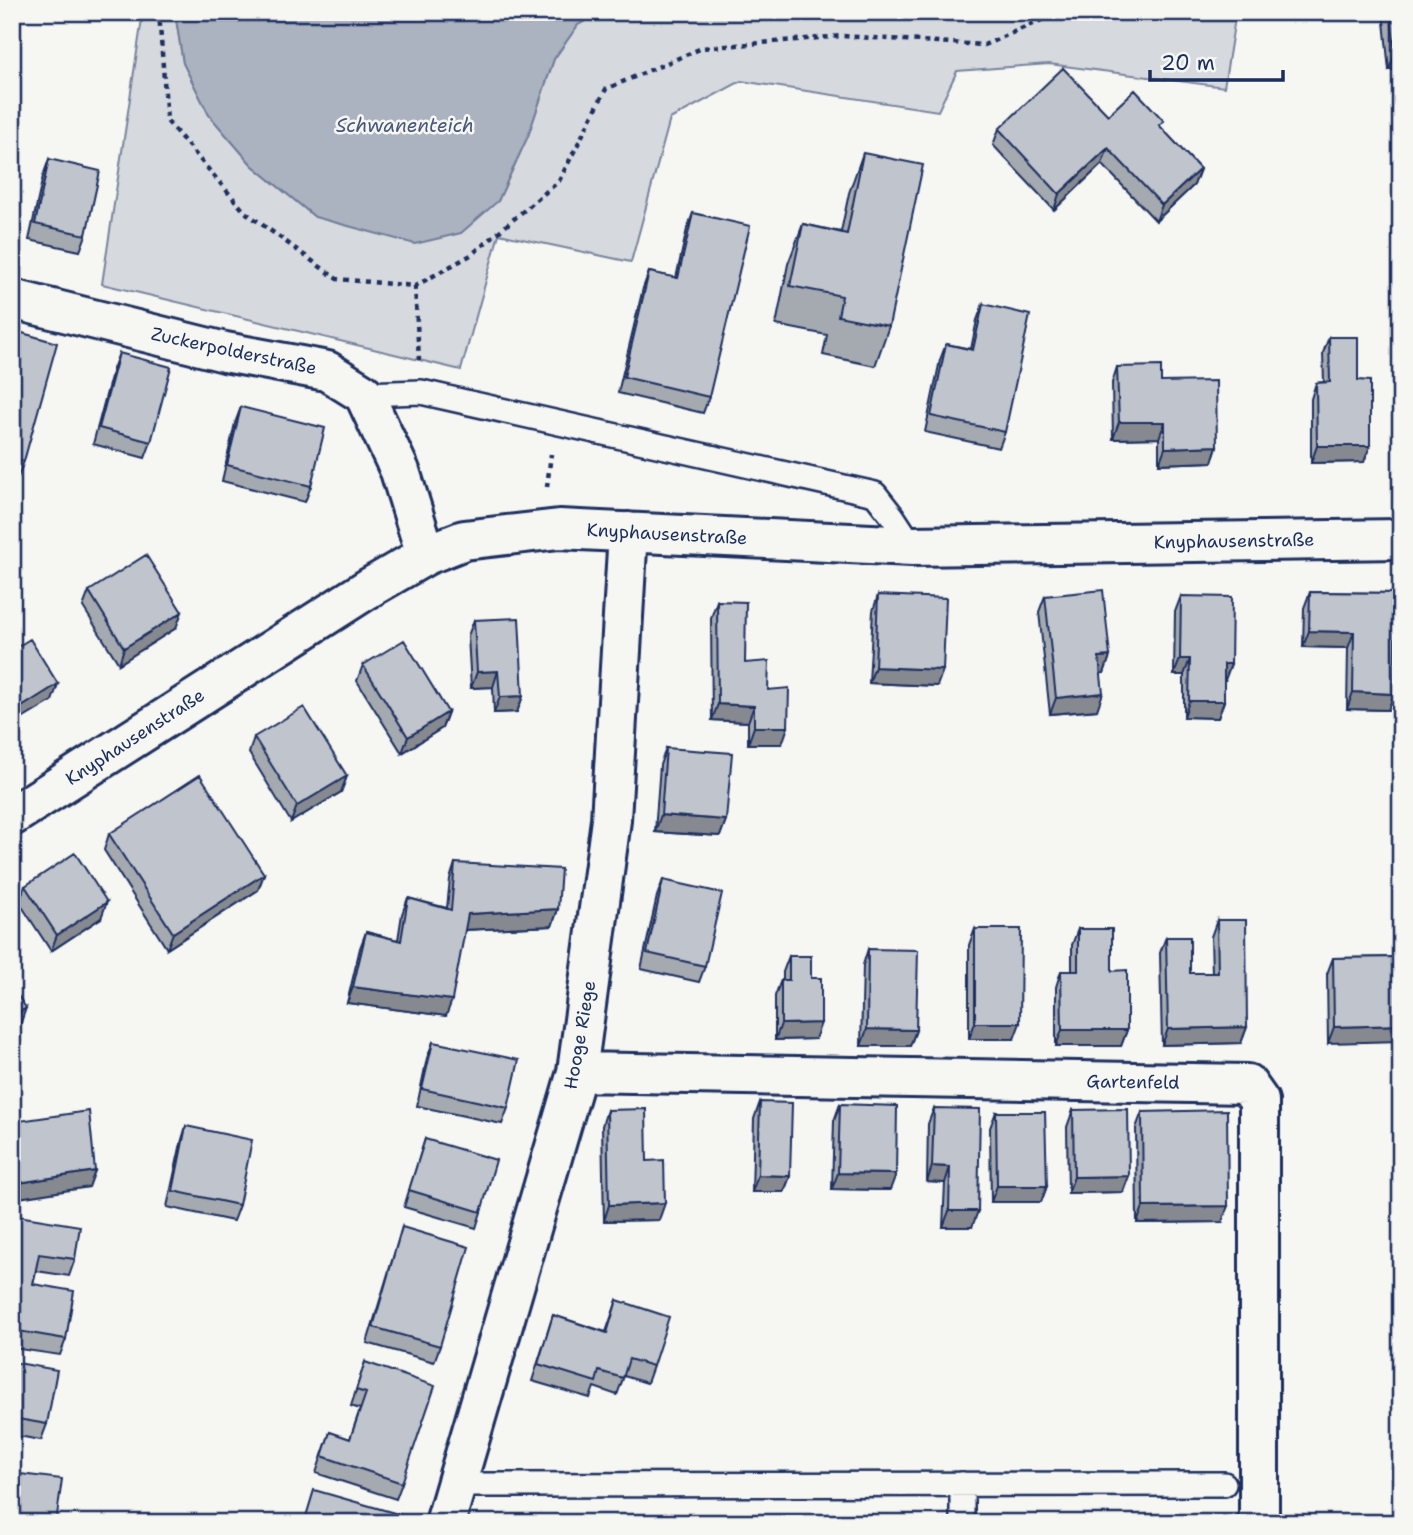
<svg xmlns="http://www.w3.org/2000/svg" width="1413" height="1535" font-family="'Shantell Sans',sans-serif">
  <rect width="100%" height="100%" fill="#f6f6f2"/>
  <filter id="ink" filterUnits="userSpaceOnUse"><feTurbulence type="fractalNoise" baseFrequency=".0143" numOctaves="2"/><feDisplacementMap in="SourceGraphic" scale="14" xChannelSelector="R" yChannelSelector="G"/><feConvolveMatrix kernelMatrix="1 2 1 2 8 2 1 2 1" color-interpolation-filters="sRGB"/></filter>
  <g filter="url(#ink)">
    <!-- green -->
    <path fill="#d6d9dd" stroke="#78849e" stroke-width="2" d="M143,12H177L176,19L183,63L209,115L252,165L315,217L498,201L528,136L554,59L578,25L601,12H1236L1224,87L1049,64L957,71L938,111L741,81L670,119L631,262L499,234L461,370L102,284Z"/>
    <!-- water -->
    <path fill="#abb2c0" stroke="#717e99" stroke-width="2" d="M177,12H601L578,25L554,59L528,136L498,201L461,233L415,244L315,217L252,165L209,115L183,63L176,19Z"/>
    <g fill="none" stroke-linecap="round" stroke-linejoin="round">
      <!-- service casing -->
      <g stroke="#1b2f5e" stroke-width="28">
        <path id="service" d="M364,394L421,392L875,494L893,517L912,546
          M456,1485L1224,1484
          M962,1523V1484"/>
      </g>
      <!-- minor casing -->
      <g stroke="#1b2f5e" stroke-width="44">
        <path id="minor" d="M12,299L225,352L327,371L364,394L400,471L426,555
          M12,816L369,588L426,555L464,540L559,529L912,546L1401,539
          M577,1072L1247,1084L1259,1101V1523
          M445,1523L577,1072L611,820L628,532"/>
      </g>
      <!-- path -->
      <path stroke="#1b2f5e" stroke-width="4.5" stroke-dasharray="5 5" stroke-linecap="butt" d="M159,12L167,121L245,212L337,279L415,286L471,255L559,181L606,89L702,48L842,36L984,45L1060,12
        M415,286L419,360
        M547,487L551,454"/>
      <!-- service -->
      <use href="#service" stroke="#f6f6f2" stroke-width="23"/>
      <!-- minor -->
      <use href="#minor" stroke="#f6f6f2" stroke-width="38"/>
    </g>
    <!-- wall -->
    <path fill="#a5a9b0" stroke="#1b2f5e" stroke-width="2" d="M1383,12H1401V68L1389,70Z
      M1108,115L1161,128L1200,169L1194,185L1156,221L1102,164L1054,210L993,145L999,129Z
      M863,153L889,326L875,366L823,355L827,335L776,325L788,264L803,224L841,232L849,193Z
      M49,159L86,235L80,251L29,240L43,176Z
      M693,213L709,397L703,413L618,393L643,288L649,272L676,278L687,229Z
      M983,304L1005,432L999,448L925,432L940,360L946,344L971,349L977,320Z
      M12,330L24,461L18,477L12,476Z
      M1329,337L1358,380L1364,462L1311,463V399L1316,383L1324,382L1323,353Z
      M119,353L151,442L145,458L93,444L113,369Z
      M1117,367L1161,382L1217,446L1212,462L1159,464V438L1113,439L1112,383Z
      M241,407L311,486L305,502L222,481L235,423Z
      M89,591L176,628L119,664L83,607Z
      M1310,592L1396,593L1388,710L1347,709L1348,648L1303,647L1304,608Z
      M878,595L937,686L869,683L873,611Z
      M1045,596L1110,656L1104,673H1100L1097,710L1050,714L1039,612Z
      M1181,596L1225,680H1224V701L1218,718L1184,717V675H1174L1175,612Z
      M717,601L745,663L768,690L782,744H748V722L712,720L711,618Z
      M474,620L523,696L517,712L494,713L493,687L471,688L468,636Z
      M363,665L448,712L442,728L402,753L357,681Z
      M254,737L347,776L341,792L291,822L249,753Z
      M666,748L726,820L720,836L655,832L660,765Z
      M109,834L264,874L258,890L167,949L104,850Z
      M455,863L558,909L552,926L465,930L446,1016L347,1003L360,948L366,932L398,940L402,914L408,898L447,908L450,879Z
      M663,880L705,966L699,982L641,969L657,896Z
      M25,886L101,918L51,951L19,902Z
      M1217,920L1247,1027L1241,1043L1162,1045L1160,953L1166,937L1190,973H1212L1211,937Z
      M975,929L1014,1039H969V945Z
      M1078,929L1112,971L1127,1030L1121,1046H1056V987L1061,971H1072V945Z
      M868,949L916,1030L910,1046H861L863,965Z
      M789,956L811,978L815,1039L775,1040V996L781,980H783V972Z
      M1401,957L1328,1043L1327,974L1333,958Z
      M433,1042L508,1108L502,1124L417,1106L427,1058Z
      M760,1102L790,1176L784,1192H752L754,1119Z
      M840,1104L890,1190L832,1189L834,1121Z
      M934,1108L972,1227H943L945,1183L927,1182L928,1124Z
      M607,1110L647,1161L659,1220L604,1221L602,1126Z
      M1073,1110L1123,1192L1068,1193L1067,1127Z
      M996,1112L1047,1186L1041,1202H991L990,1128Z
      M1142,1112L1222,1222L1137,1223L1136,1128Z
      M186,1126L239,1205L233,1221L167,1207L181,1143Z
      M425,1139L481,1212L476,1228L404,1207Z
      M12,1215L75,1259L69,1276L36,1271L33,1284L66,1339L60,1355L12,1348Z
      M402,1227L440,1346L434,1362L367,1343L397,1244Z
      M617,1300L653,1366L647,1383L624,1376L617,1395L594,1387L590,1398L532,1381L553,1315L606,1332Z
      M12,1362L47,1424L41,1440L12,1435Z
      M365,1362L402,1483L396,1499L316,1473L330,1432L350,1439L360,1409L351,1406Z"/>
    <!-- shaded-wall -->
    <path fill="#868990" stroke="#1b2f5e" stroke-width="2" d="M1401,53V68L1389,70L1395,54Z
      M1108,148L1102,164L1054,210L1059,194Z
      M1200,169L1194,185L1156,221L1162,205Z
      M1119,422H1165L1159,438L1113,439Z
      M1217,446L1212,462L1159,464L1165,448Z
      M1317,446H1370L1364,462L1311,463Z
      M182,612L176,628L119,664L124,648Z
      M1309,631L1354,632L1348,648L1303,647Z
      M1110,656L1104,673L1093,674L1099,657Z
      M1180,659H1190L1184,675H1174Z
      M1224,664H1231L1225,680H1218Z
      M875,667L943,670L937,686L869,683Z
      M498,671L493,687L471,688L477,672Z
      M58,684L52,701L12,725V713Z
      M1353,692L1394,694L1388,710L1347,709Z
      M1103,693L1097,710L1050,714L1056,698Z
      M523,696L517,712L494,713L500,697Z
      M1189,701H1224L1218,718L1184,717Z
      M718,704L754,706L748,722L712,720Z
      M448,712L442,728L402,753L408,737Z
      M754,727H788L782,744H748Z
      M347,776L341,792L291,822L297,806Z
      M661,815L726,820L720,836L655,832Z
      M264,874L258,890L167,949L173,933Z
      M107,902L101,918L51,951L57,935Z
      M558,909L552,926L462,930L468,914Z
      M353,987L452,1000L446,1016L347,1003Z
      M26,1008L20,1025L12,1030V1017Z
      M821,1023L815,1039L775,1040L781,1024Z
      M975,1023H1020L1014,1039H969Z
      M1401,1025V1041L1328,1043L1334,1027Z
      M1247,1027L1241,1043L1162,1045L1168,1029Z
      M867,1029L916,1030L910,1046H861Z
      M1062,1030H1127L1121,1046H1056Z
      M932,1166L950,1167L945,1183L927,1182Z
      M95,1171L89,1187L12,1199V1184Z
      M838,1173L896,1174L890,1190L832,1189Z
      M758,1175L790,1176L784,1192H752Z
      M1129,1176L1123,1192L1068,1193L1074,1177Z
      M997,1186H1047L1041,1202H991Z
      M665,1203L659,1220L604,1221L609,1205Z
      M1228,1206L1222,1222L1137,1223L1143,1207Z
      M949,1211H978L972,1227H943Z"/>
    <!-- building -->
    <path fill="#c0c4cd" stroke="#1b2f5e" stroke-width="2" d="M1391,12H1401V53L1395,54Z
      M1063,68L1108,115L1135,90L1164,121L1159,125L1200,169L1162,205L1108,148L1059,194L999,129Z
      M12,141L22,144L12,172Z
      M863,153L923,165L889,326L838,316L842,296L790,286L803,224L847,234Z
      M49,159L100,171L86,235L35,224Z
      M693,213L750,226L709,397L624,377L649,272L678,278Z
      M983,304L1030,315L1005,432L931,416L946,344L973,350Z
      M12,330L57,343L24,461L12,458Z
      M1329,337H1358V380L1370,381V446H1317L1316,383L1330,382Z
      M119,353L171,367L151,442L99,428Z
      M1161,366V382L1216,381L1217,446L1165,448V422H1119L1117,367Z
      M241,407L325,428L311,486L227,465Z
      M146,555L182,612L124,648L89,591Z
      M1103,590L1110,656L1099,657L1103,693L1056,698L1045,596Z
      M1310,592L1396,593L1394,694L1353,692L1354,632L1309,631Z
      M878,595L946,598L943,670L875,667Z
      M1181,596L1232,597L1231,664H1224V701H1189L1190,659H1180Z
      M717,601L746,602L745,663L769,661L768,690L789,688L788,727H754V706L718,704Z
      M519,618L523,696L500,697L498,671L477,672L474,620Z
      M30,639L58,684L12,713V650Z
      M404,640L448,712L408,737L363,665Z
      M304,707L347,776L297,806L254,737Z
      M666,748L732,753L726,820L661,815Z
      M200,775L264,874L173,933L109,834Z
      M75,853L107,902L57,935L25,886Z
      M455,863L561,869L558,909L468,914L452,1000L353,987L366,932L401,941L408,898L451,910Z
      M663,880L722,893L705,966L647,953Z
      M1217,920H1246L1247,1027L1168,1029L1166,937H1190V973H1218Z
      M975,929H1021L1020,1023H975Z
      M1078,929H1112V971L1127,970V1030H1062L1061,971H1078Z
      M868,949L918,950L916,1030L867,1029Z
      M789,956H811V978H821V1023L781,1024V980H789Z
      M1401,957V1025L1334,1027L1333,958Z
      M12,987L26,1008L12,1017Z
      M433,1042L519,1060L508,1108L422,1089Z
      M760,1102L792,1103L790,1176L758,1175Z
      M840,1104L897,1106L896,1174L838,1173Z
      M934,1108L980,1109L978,1211H949L950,1167L932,1166Z
      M646,1109L647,1161L664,1160L665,1203L609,1205L607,1110Z
      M1128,1109L1129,1176L1074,1177L1073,1110Z
      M1227,1110L1228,1206L1143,1207L1142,1112Z
      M89,1111L95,1171L12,1184V1122Z
      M996,1112H1045L1047,1186H997Z
      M186,1126L252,1140L239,1205L173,1191Z
      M425,1139L496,1160L481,1212L409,1190Z
      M12,1215L80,1226L75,1259L39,1254L33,1284L74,1291L66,1339L12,1330Z
      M402,1227L469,1247L440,1346L373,1327Z
      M617,1300L669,1317L653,1366L629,1359L623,1378L599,1371L596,1382L538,1364L553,1315L607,1333Z
      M12,1362L57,1370L47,1424L12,1418Z
      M365,1362L435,1386L402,1483L322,1456L330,1432L350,1439L366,1393L356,1390Z
      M12,1473L62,1479L56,1523H12Z
      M314,1490L405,1516L403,1523H304Z
      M615,1517H706V1523H615Z
      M131,1518L157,1523H130Z"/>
  </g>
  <g text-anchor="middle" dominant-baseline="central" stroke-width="5" stroke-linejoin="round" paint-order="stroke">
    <!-- street labels -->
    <g font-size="18" fill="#1b2f5e" stroke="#f6f6f2">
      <text transform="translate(234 351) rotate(12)">Zuckerpolderstraße</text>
      <text transform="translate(667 534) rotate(3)">Knyphausenstraße</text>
      <text transform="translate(1234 541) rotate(-1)">Knyphausenstraße</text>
      <text transform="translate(135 737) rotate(-33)">Knyphausenstraße</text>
      <text transform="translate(580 1035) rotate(-80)">Hooge Riege</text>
      <text transform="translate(1133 1082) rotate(1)">Gartenfeld</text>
    </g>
    <!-- water labels -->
    <g font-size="19" font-style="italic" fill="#46567b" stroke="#f6f6f2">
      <text x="405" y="125">Schwanenteich</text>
    </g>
  </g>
  <!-- margin -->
  <rect width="1413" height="1535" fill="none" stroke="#f6f6f2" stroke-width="42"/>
  <rect x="21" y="21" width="1371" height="1493" fill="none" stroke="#1b2f5e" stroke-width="2.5" filter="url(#ink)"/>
  <!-- scale -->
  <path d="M1150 70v10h133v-10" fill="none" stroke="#1b2f5e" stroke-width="3.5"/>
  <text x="1161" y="70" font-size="21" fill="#1b2f5e" stroke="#f6f6f2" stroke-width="5" paint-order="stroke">20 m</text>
</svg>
